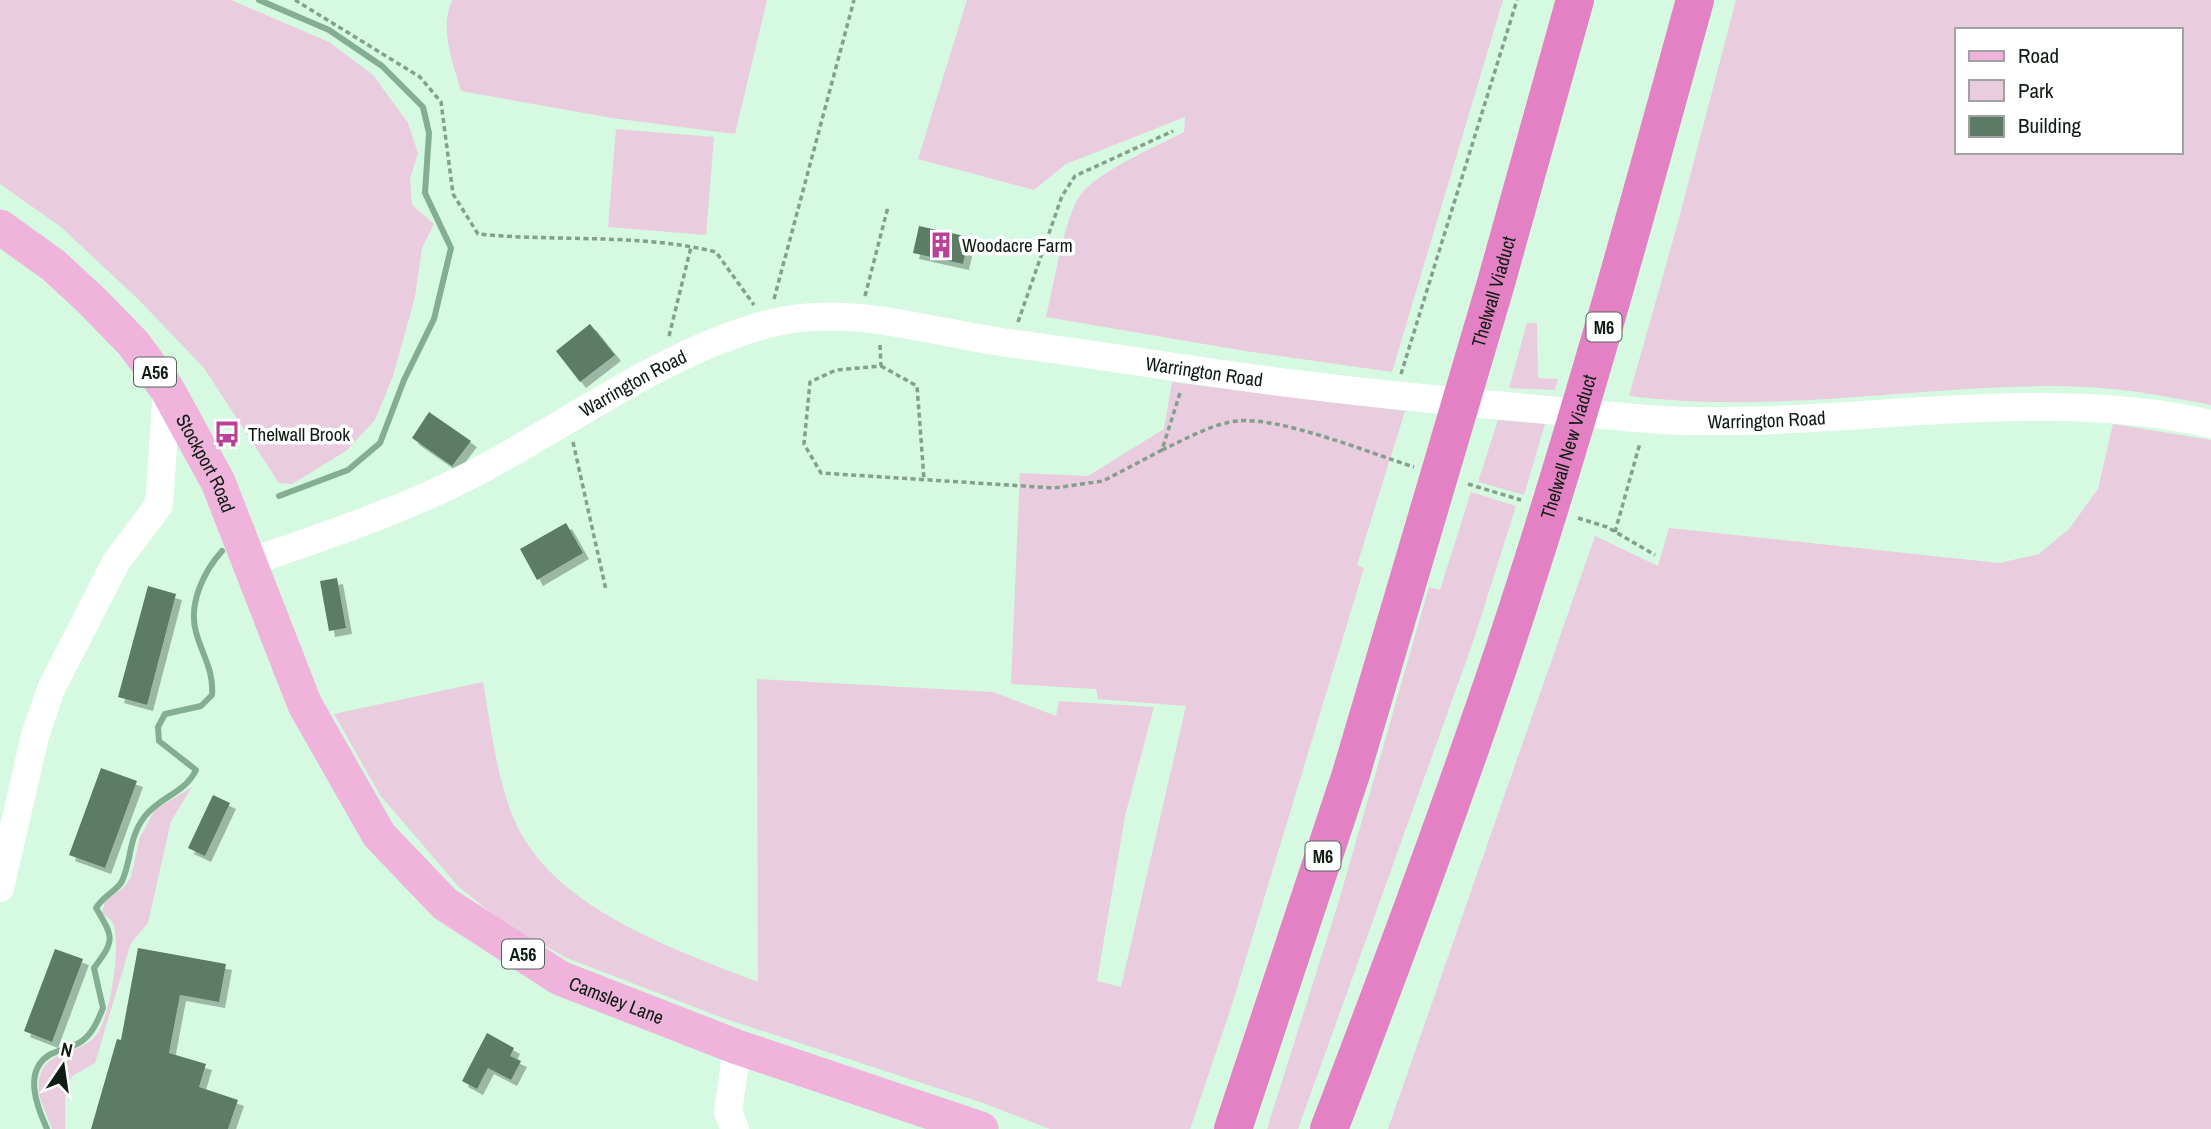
<svg xmlns="http://www.w3.org/2000/svg" width="2211" height="1129" font-family="'Archivo Narrow',sans-serif">
  <defs>
    <filter id="shadow"><feDropShadow dx="6" dy="6" stdDeviation="0" flood-color="#0004"/></filter>
  </defs>
  <rect width="100%" height="100%" fill="#d5f9e1"/>
  <!-- green -->
  <path fill="#eaccdf" fill-rule="evenodd" d="M0,0H231L329,42L373,75L408,123L418,153L410,179L412,205L434,224L422,248L415,297L393,376L375,420L346,451L292,484L279,483L204,368L139,300L61,227L0,184Z
    M452,0H767L735,134L612,118L461,91C453,63 439,29 452,0Z
    M967,0H1503L1392,372L1245,351L1046,317C1053,289 1065,212 1082,193C1104,168 1154,148 1184,132L1185,117L1066,164L1034,190L918,159Z
    M1736,0H2211V405C2157,394 2103,385 2048,386C1908,387 1768,414 1629,396L1677,226ZM1957,30H2181V152H1957Z
    M616,129L714,137L706,235L608,227Z
    M1527,323H1537L1538,378L1558,379L1555,390L1509,388Z
    M1172,382L1405,411L1357,565L1364,568L1230,1011L1190,1129H1050L983,1103L723,1018L567,958L506,925L458,886L380,795L334,714L483,682C491,727 496,774 513,817C550,908 674,949 758,982L757,679L993,692L1056,716L1059,701L1154,707L1125,816L1097,981L1121,987L1186,706L1098,699L1096,689L1011,684L1020,473L1088,476L1164,429Z
    M1498,420L1545,424L1524,495L1478,482Z
    M2113,424L2211,440V1129H1388L1595,536L1658,566L1669,528L1999,563L2039,554L2069,529L2098,489Z
    M1471,492L1516,506L1473,642L1298,1129H1267L1338,904L1429,587L1440,590Z
    M192,787L171,821L148,923L131,943L95,1063L72,1076L65,1096V1129H52C46,1108 33,1096 41,1073C50,1049 83,1054 97,1034C110,1017 122,945 113,924C112,920 106,916 102,913L105,902L125,886L131,877L140,837L155,810Z"/>
  <g fill="none" stroke-linecap="round" stroke-linejoin="round">
    <!-- stream -->
    <path stroke="#83ae92" stroke-width="6" d="M259,0L329,30L382,66L423,107L429,133L425,193L451,248L434,319L404,380L380,443L348,470L279,496
      M47,1129C37,1107 22,1070 51,1054C61,1049 74,1047 82,1041C93,1033 98,1020 103,1008L94,968C115,940 114,938 96,908C103,896 118,890 122,881C132,859 128,838 145,816C161,796 185,793 196,770L159,741L158,727L165,714L201,706L212,695C214,670 202,655 196,632C188,604 204,571 222,551"/>
  </g>
  <!-- building -->
  <path fill="#5b7b66" filter="url(#shadow)" d="M919,226L969,237L963,264L913,253Z
    M590,324L615,355L580,382L556,351Z
    M429,412L471,441L452,466L412,438Z
    M566,523L583,553L537,580L520,549Z
    M337,578L346,628L329,631L320,581Z
    M148,586L176,594L147,705L118,697Z
    M101,768L137,781L105,868L69,855Z
    M213,795L230,803L205,856L188,848Z
    M138,948L226,964L219,1002L180,995L169,1053L206,1064L199,1087L238,1100L228,1129H91L117,1039L121,1040Z
    M55,949L83,959L52,1042L24,1031Z
    M487,1033L514,1048L510,1056L521,1061L511,1080L488,1068L477,1089L462,1081Z"/>
  <g fill="none" stroke-linecap="round" stroke-linejoin="round">
    <!-- path -->
    <path stroke="#849f8d" stroke-width="3.5" stroke-dasharray="5 3.5" stroke-linecap="butt" d="M295,0L420,77L441,102L453,194L478,234C556,242 639,233 716,252L754,305
      M865,296L888,207
      M774,299L854,0
      M1018,322L1062,196L1075,176L1173,131
      M669,336L691,247
      M880,345L881,366L836,370L810,382L804,444L821,473L1054,488L1103,481L1162,450L1180,393
      M881,366L917,386L924,479
      M1401,374L1517,0
      M573,442L606,590
      M1162,450C1186,439 1211,424 1237,421C1279,416 1370,453 1414,467
      M1468,484L1521,500
      M1578,518L1607,527L1655,555
      M1615,532L1640,443"/>
    <!-- minor -->
    <g stroke="#fff" stroke-width="28">
      <path id="s1" d="M250,562C324,536 399,512 469,476C567,426 660,353 768,324C850,302 934,334 1015,344C1109,356 1203,373 1297,384C1414,399 1531,408 1647,419C1835,432 2025,382 2211,424"/>
      <path d="M0,888L35,736L51,689L116,562L159,505L167,389"/>
      <path d="M735,1129L728,1112L737,1047"/>
    </g>
    <!-- major -->
    <path stroke="#efb3dc" stroke-width="35" id="s2" d="M0,227L53,265L91,300L133,343L167,389L218,482L305,705L379,835L445,904L560,978L737,1047L981,1129"/>
    <!-- highway -->
    <g stroke="#e480c4" stroke-width="38">
      <path id="s3" d="M1233,1129L1351,774L1496,283L1575,0"/>
      <path id="s4" d="M1329,1129C1390,971 1449,813 1503,653C1575,437 1635,219 1695,0"/>
    </g>
  </g>
  <!-- icons -->
  <defs>
    <g id="building-bare" transform="scale(2.1)"><path d="M-4-6H4V6H1V3H-1V6H-4ZM-2.5-4.3h1.7v1.8h-1.7ZM.8-4.3h1.7v1.8H.8ZM-2.5-1h1.7V.8h-1.7ZM.8-1h1.7V.8H.8Z" fill="#b94298" stroke="#fff" stroke-width="2.5" paint-order="stroke"/></g>
    <g id="bus-bare" transform="scale(2.1)"><path d="M-5-6H5V4H4V6H2V4H-2V6H-4V4H-5ZM-3.5-4V0h7V-4ZM-3.5 1.2v1.5H-2V1.2ZM2 1.2v1.5H3.5V1.2Z" fill="#b94298" stroke="#fff" stroke-width="2.5" paint-order="stroke"/></g>
  </defs>
  <g fill-rule="evenodd">
    <use href="#building-bare" x="941" y="245"/>
    <use href="#bus-bare" x="227" y="434"/>
  </g>
  <g text-anchor="middle" dominant-baseline="central" stroke-width="7" stroke-linejoin="round" paint-order="stroke">
    <!-- shield labels -->
    <g fill="#fff" stroke="#57605a" stroke-width="2">
      <rect x="1586.5" y="312.5" width="35" height="29" rx="5"/>
      <rect x="134" y="357.5" width="42" height="29" rx="5"/>
      <rect x="1305.5" y="841.5" width="35" height="29" rx="5"/>
      <rect x="502" y="939.5" width="42" height="29" rx="5"/>
    </g>
    <g font-size="18" font-weight="bold" fill="#0f1c13">
      <text x="1604" y="327">M6</text>
      <text x="155" y="372">A56</text>
      <text x="1323" y="856">M6</text>
      <text x="523" y="954">A56</text>
    </g>
    <!-- poi labels -->
    <g font-size="19" fill="#0f1c13" stroke="#fff" text-anchor="start">
      <text x="962" y="245">Woodacre Farm</text>
      <text x="248" y="434">Thelwall Brook</text>
    </g>
    <!-- street labels -->
    <g font-size="19" fill="#0f1c13" stroke="#fff">
      <text stroke="none"><textPath href="#s3" startOffset="877">Thelwall Viaduct</textPath></text>
      <text stroke="none"><textPath href="#s1" startOffset="1013">Warrington Road</textPath></text>
      <text stroke="none"><textPath href="#s1" startOffset="424">Warrington Road</textPath></text>
      <text stroke="none"><textPath href="#s1" startOffset="1578">Warrington Road</textPath></text>
      <text stroke="none"><textPath href="#s4" startOffset="723">Thelwall New Viaduct</textPath></text>
      <text stroke="none"><textPath href="#s2" startOffset="318">Stockport Road</textPath></text>
      <text stroke="none"><textPath href="#s2" startOffset="1022">Camsley Lane</textPath></text>
    </g>
  </g>
  <!-- legend -->
  <rect x="1955" y="28" width="228" height="126" fill="#ffffff" stroke="#9fa4a1" stroke-width="2"/>
  <rect x="1969" y="51" width="35" height="10" fill="#efb3dc" stroke="#9fa4a1" stroke-width="2"/>
  <text x="2018" y="63" font-size="21" fill="#0f1c13">Road</text>
  <rect x="1969" y="80" width="35" height="21" fill="#eaccdf" stroke="#9fa4a1" stroke-width="2"/>
  <text x="2018" y="98" font-size="21" fill="#0f1c13">Park</text>
  <rect x="1969" y="116" width="35" height="21" fill="#5b7b66" stroke="#9fa4a1" stroke-width="2"/>
  <text x="2018" y="133" font-size="21" fill="#0f1c13">Building</text>
  <!-- north arrow -->
  <g transform="translate(63 1066) rotate(13)" stroke="#ffffff" stroke-width="5" paint-order="stroke">
  <path d="M0-5L12 26L0 18L-12 26Z" fill="#0f1c13"/>
  <text y="-10" font-size="19" font-weight="bold" text-anchor="middle" fill="#0f1c13">N</text>
  </g>
</svg>
